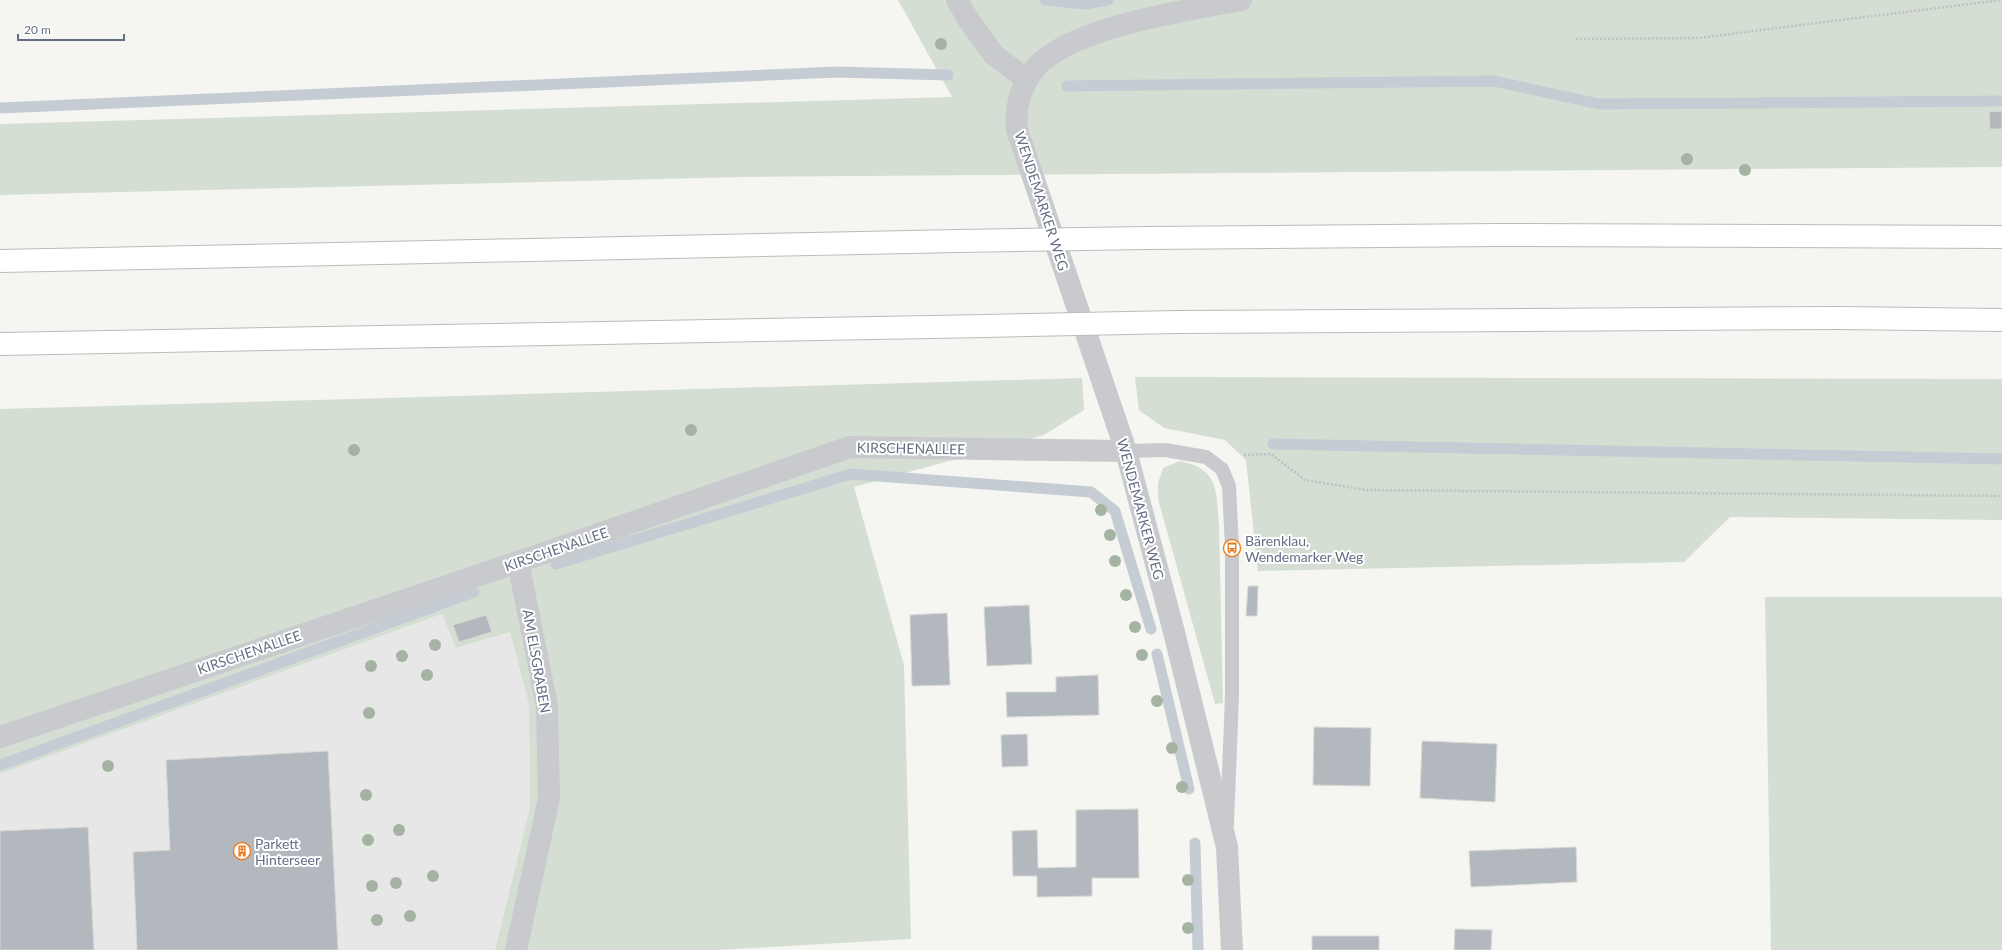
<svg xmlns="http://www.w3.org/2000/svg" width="2002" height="950" font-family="Lato,sans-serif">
  <rect width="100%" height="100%" fill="#f5f6f2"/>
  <!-- built -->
  <path fill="#e6e7e6" d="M442,614L456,648L510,632L529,705L530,807L495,950H0V774Z"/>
  <!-- green -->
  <path fill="#d5ded3" d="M898,0H2002V167L743,177L0,195V124L952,97Z
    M1135,377L2002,379V520L1730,517L1684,562L1258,571L1246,460L1225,440L1164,428L1139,410Z
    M1082,378L1084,410L1044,435L854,487L904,665L911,939L717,950H495L530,807L529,705L510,632L456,648L442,614L0,774V409Z
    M1180,461C1219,469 1216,490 1219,524L1223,703L1215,704L1158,499V483L1163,468Z
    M1765,597H2002V950H1771Z"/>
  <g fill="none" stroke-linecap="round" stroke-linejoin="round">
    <!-- stream -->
    <path stroke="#c5ccd3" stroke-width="11" d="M1045,0L1085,4L1108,0
      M1067,86L1494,81L1599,104L2002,101
      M0,108L837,72L948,75
      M1273,444L2002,459
      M556,564L851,474L1091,492L1115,511L1151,629
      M1157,654L1189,789
      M0,765L474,592
      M1195,843L1198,950"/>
  </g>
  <!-- building -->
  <path fill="#b3b8bf" stroke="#d7d7d5" d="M2002,111V129H1990L1989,112Z
    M1248,586H1258L1257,616H1246Z
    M1029,605L1032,664L987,666L984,607Z
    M947,613L950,685L912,686L910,615Z
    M486,615L492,632L459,642L453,625Z
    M1098,675L1099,715L1007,717L1006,692H1056V677Z
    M1314,727L1371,728L1370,786L1313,785Z
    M1027,734L1028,766L1002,767L1001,735Z
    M1422,741L1497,744L1495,802L1420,798Z
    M328,751L338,950H137L133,852L170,850L166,760Z
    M1138,809L1139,878H1092V896L1037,897V876H1013L1012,831L1037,830L1038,868L1076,867V810Z
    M88,827L94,950H0V831Z
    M1576,847L1577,882L1471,887L1469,851Z
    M1455,929L1492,930L1491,950H1454Z
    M1312,936H1379V950H1312Z"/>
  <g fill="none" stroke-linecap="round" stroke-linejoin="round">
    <!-- motorway casing -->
    <g stroke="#babbbf" stroke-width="24">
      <path id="motorway" d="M1147,238L1498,235L2002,237
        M0,261L958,241
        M1177,322L1839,318L2002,320
        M0,344L986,326"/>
    </g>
    <!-- path -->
    <path stroke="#bfc0c3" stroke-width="2.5" stroke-dasharray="2 2" stroke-linecap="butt" d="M1576,39L1697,38L2002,0
      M1244,455L1271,454L1305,480L1367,490L2002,496"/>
    <!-- service -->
    <path stroke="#c8cace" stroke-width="14" d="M1126,451L1165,450L1206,457L1222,469L1229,486L1232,548V695L1227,824"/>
    <!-- minor -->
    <path stroke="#c8cace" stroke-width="22" d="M957,0L968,19L994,55L1027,80C1032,72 1037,64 1045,59C1089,24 1186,11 1241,0
      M0,737L518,562L850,447L1126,451
      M516,950L549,798L547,706L518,562"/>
    <!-- tertiary -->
    <path stroke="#c8cace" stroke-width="22" d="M1027,80C1018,96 1015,111 1017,130L1126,451L1174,632L1227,847L1232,950"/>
    <!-- motorway -->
    <use href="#motorway" stroke="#fff" stroke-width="22"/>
    <!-- motorway-bridge casing -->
    <g stroke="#babbbf" stroke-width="24" stroke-linecap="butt">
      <path id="motorway-bridge" d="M958,241L1147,238
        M986,326L1177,322"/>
    </g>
    <!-- motorway-bridge -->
    <use href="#motorway-bridge" stroke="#fff" stroke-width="22"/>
  </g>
  <!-- trees -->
  <g fill="#a5b3a3">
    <circle cx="941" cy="44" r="6"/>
    <circle cx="1687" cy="159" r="6"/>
    <circle cx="1745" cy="170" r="6"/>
    <circle cx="691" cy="430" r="6"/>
    <circle cx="354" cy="450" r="6"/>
    <circle cx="1101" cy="510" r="6"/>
    <circle cx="1110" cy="535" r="6"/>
    <circle cx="1115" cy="561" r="6"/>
    <circle cx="1126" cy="595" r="6"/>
    <circle cx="1135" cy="627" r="6"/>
    <circle cx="435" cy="645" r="6"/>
    <circle cx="1142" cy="655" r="6"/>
    <circle cx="402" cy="656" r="6"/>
    <circle cx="371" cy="666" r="6"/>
    <circle cx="427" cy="675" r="6"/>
    <circle cx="1157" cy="701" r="6"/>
    <circle cx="369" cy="713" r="6"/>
    <circle cx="1172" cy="748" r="6"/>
    <circle cx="108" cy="766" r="6"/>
    <circle cx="1182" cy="787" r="6"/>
    <circle cx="366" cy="795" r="6"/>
    <circle cx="399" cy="830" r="6"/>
    <circle cx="368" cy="840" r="6"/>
    <circle cx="433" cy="876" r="6"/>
    <circle cx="1188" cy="880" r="6"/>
    <circle cx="396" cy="883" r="6"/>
    <circle cx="372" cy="886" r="6"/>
    <circle cx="410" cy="916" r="6"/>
    <circle cx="377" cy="920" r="6"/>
    <circle cx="1188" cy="928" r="6"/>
  </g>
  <!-- icons -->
  <defs>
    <g id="bus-ring" transform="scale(0.9)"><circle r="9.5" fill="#fff" stroke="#ea7b1e" stroke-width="1.5"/><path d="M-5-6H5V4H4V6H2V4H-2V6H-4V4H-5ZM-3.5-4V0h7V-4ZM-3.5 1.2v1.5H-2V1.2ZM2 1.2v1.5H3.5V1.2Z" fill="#ea7b1e"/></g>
    <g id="building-ring" transform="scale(0.9)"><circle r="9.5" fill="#fff" stroke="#ea7b1e" stroke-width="1.5"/><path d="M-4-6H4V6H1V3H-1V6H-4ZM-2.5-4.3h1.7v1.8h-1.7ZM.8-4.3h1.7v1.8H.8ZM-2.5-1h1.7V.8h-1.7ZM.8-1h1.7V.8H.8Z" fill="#ea7b1e"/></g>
  </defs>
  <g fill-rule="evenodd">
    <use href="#bus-ring" x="1232" y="548"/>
    <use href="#building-ring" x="242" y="851"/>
  </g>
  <g text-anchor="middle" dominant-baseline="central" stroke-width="4" stroke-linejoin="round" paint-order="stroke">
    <!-- street labels -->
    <g font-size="14" fill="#646f85" stroke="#fff">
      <text transform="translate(1042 201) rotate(72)">WENDEMARKER WEG</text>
      <text transform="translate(911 448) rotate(1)">KIRSCHENALLEE</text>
      <text transform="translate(1141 509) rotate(75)">WENDEMARKER WEG</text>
      <text transform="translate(556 549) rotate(-19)">KIRSCHENALLEE</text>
      <text transform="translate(249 652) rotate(-19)">KIRSCHENALLEE</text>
      <text transform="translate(537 661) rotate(80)">AM ELSGRABEN</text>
    </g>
    <!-- poi labels -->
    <g font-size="14" fill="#646f85" stroke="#fff" text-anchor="start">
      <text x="1245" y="540">Bärenklau,<tspan x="1245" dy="16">Wendemarker Weg</tspan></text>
      <text x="255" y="843">Parkett<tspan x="255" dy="16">Hinterseer</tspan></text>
    </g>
  </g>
  <!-- scale -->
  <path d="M18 34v6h106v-6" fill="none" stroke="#646f85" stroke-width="2"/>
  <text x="24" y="34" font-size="12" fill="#646f85" stroke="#ffffff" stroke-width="3" paint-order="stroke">20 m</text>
</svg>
